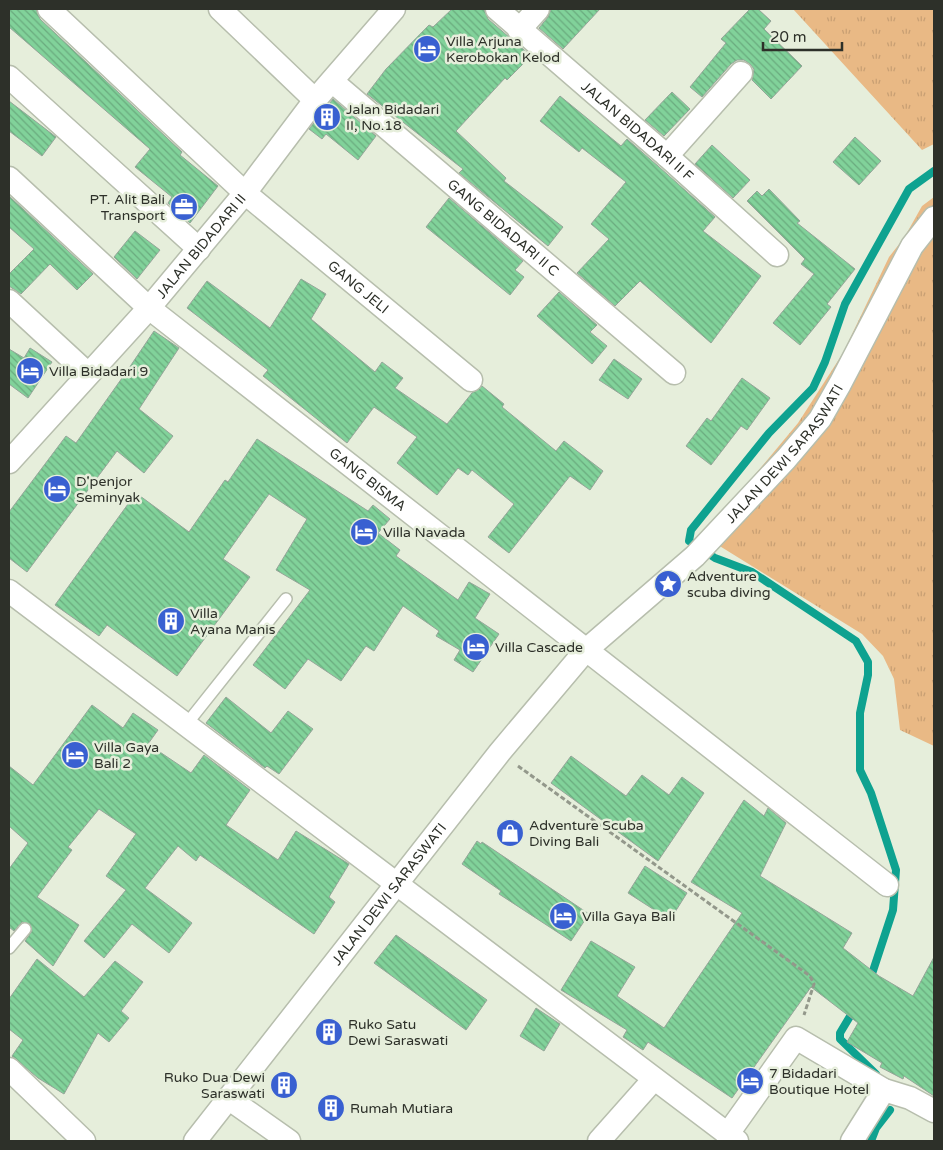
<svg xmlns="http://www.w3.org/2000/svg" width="943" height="1150" font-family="'Varela Round',sans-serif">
  <defs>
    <pattern id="grass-tufts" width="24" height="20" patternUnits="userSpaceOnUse" patternTransform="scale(1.25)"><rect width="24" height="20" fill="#e9b985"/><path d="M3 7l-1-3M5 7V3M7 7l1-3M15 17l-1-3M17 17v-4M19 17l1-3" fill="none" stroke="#c89f73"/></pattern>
    <pattern id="building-back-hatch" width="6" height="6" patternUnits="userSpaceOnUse" patternTransform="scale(1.25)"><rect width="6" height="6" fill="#81d29a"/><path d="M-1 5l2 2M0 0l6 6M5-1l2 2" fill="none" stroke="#6aab7e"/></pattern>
  </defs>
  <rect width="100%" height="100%" fill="#e6eedb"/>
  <!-- grass -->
  <path fill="url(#grass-tufts)" d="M793,9H934V144L922,150Z
    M934,197V746L900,730L894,679L883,656L862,634L718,545L713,525L798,423L843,353L889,257L904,238L922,206Z"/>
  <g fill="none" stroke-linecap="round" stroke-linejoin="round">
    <!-- stream -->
    <path stroke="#0ea290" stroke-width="8" d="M870,980L893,910L896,870L871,793L860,770V713L868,675V662L856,641L752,572L715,558L689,541L691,530L769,433L813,388L825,362L845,304L909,189L934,171
      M855,1008L840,1033V1039L876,1074
      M871,1141L876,1128L890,1110"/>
  </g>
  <!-- building -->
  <path fill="url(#building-back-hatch)" stroke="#95a599" d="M9,9H36L40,19L182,152L180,155L218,186L190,223L168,203L172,197L135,167L150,149L9,27Z
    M452,9H484L488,19L531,56L507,80L505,78L456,131L506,178L504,181L563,227L548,246L459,173L463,169L367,94L386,69L429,25L433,27Z
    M551,9H600L563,49L539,28L548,17Z
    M750,9H758L771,21L764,29L802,66L771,99L752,80L754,69L750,64L744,60H737L731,64L702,97L690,87L726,43L721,39Z
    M672,92L690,109L664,136L645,120Z
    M560,96L621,146L627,139L658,166L715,217L703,231L761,276L711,343L640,281L615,306L577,273L609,239L591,224L626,182L582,148L579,152L540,121Z
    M333,99L376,136L358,160L326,134L322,139L309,129Z
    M9,101L56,137L42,156L9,131Z
    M855,137L881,161L859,185L833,162Z
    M712,145L750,180L733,198L695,164Z
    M769,189L800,221L797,223L855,269L827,304L831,307L800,345L773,323L814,274L801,264L805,259L747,201L757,191L762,196Z
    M9,196L93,274L77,290L50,264L21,294L9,286V274L34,249L9,227Z
    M449,198L523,261L515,270L524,277L510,295L426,227Z
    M135,231L160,250L137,279L114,257Z
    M301,279L326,294L311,319L375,372L382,362L403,378L395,388L447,424L472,393L482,386L504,404L502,407L556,451L564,441L603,471L590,490L570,476L509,553L488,537L514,504L472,470L468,475L458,468L437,495L397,463L417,437L374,407L347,443L263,376L268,370L187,308L207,281L270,328Z
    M559,292L597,325L590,332L607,346L592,364L537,316Z
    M154,331L179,348L139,409L173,436L144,473L117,451L27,572L9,558V512L66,436L76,443L127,371Z
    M30,348L52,362L28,398L9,384V349L24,358Z
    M614,359L642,379L628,399L599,380Z
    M742,378L770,398L747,430L741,426L711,465L686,446L707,418L711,421Z
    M257,439L368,511L373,505L390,519L378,533L400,550L396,556L458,600L469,582L490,594L475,618L499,634L473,672L454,660L460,650L436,636L439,631L403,606L374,651L366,646L341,681L308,659L285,689L253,665L310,590L276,570L307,519L269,494L223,559L250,577L177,676L107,625L99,636L55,605L136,493L189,532L225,480L228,482Z
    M226,697L271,733L288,711L313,729L279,774L267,766L265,768L206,723Z
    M92,705L123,728L133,713L158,730L148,744L191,773L204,755L250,790L226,825L278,860L296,831L349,864L329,897L335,902L314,934L200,855L196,861L178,846L145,888L192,923L169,953L132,924L104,958L84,941L126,890L106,876L136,834L99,809L68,847L72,850L37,897L79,925L53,966L25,941L32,931L30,924L22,922L14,931L9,927V869L28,843L9,826V766L33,785Z
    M571,756L626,796L642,775L669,795L682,777L704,793L658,861L551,783Z
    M744,800L764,816L768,808L786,823L760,876L852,933L843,948L879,976L913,996L934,957V1096L904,1076L903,1079L880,1067L882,1063L847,1042L858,1023L811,987L732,1098L648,1042L643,1050L623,1037L627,1030L561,990L591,941L635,967L617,996L664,1028L742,913L691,882Z
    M477,841L481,844L482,842L589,914L571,941L499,894L501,891L462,864Z
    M645,866L687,893L670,920L628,893Z
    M396,935L487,1000L466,1030L374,963Z
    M37,959L84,997L115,961L143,982L121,1011L129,1018L109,1042L98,1033L64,1094L38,1078L12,1056L23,1040L9,1029V999Z
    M536,1008L560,1024L544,1051L520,1036Z"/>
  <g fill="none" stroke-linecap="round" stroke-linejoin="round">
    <!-- service casing -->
    <g stroke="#b7bead" stroke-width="14">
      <path id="service" d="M185,726L286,599
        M9,948L25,929"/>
    </g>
    <!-- minor casing -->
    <g stroke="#b7bead" stroke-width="25">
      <g id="minor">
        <path id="s1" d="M49,9L245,193L471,380"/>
        <path d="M220,9L315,100"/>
        <path id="s2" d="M497,9L667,156L777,255"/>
        <path d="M519,30L538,9"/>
        <path d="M9,77L199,249"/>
        <path id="s3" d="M333,82L674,373"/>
        <path d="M667,156L741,73"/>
        <path id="s4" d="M9,178L149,308L887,885"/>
        <path d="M9,301L88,374"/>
        <path id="s5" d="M9,462L149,308L245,193L315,100L394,9"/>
        <path d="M9,591L737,1141"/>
        <path d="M9,1069L84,1141"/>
        <path d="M228,1098L289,1141"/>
        <path d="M727,1135L796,1038L884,1090L910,1098L934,1111"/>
        <path id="s6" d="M195,1141L500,752L586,650L695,556L786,459L820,419L840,384L912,246L934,218"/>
        <path d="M599,1141L654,1079"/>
        <path d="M852,1141L884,1090"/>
      </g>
    </g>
    <!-- path -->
    <path stroke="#93988b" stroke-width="3" stroke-dasharray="5 2.5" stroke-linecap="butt" d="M518,766L810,976L814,984L804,1015"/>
    <!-- service -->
    <use href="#service" stroke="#fff" stroke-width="11"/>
    <!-- minor -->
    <use href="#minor" stroke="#fff" stroke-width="22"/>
  </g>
  <!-- icons -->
  <defs>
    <g id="hotel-disc" transform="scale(1.4375)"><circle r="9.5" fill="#3960d1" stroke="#e6eedb"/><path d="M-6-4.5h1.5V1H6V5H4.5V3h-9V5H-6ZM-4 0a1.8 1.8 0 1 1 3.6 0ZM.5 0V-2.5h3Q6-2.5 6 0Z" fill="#fff"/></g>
    <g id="building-disc" transform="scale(1.4375)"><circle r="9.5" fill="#3960d1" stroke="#e6eedb"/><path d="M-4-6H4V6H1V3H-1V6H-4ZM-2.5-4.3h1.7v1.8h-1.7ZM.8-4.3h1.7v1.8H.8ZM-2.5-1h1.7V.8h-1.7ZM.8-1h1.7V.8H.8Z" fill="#fff"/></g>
    <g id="office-disc" transform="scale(1.4375)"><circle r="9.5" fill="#3960d1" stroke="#e6eedb"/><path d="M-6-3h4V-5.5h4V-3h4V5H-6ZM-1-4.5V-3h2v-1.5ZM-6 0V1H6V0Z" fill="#fff"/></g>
    <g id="sight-disc" transform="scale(1.4375)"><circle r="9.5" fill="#3960d1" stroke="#e6eedb"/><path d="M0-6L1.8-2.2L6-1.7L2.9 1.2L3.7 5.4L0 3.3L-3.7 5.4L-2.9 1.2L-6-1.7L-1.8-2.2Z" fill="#fff"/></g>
    <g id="shop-disc" transform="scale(1.4375)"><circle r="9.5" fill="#3960d1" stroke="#e6eedb"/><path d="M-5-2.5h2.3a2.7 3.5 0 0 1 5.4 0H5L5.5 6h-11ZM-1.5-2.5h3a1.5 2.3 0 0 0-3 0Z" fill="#fff"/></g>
  </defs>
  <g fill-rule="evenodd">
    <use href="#hotel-disc" x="427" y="49"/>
    <use href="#building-disc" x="327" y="117"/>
    <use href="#office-disc" x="184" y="207"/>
    <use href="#hotel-disc" x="30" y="371"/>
    <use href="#hotel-disc" x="57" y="489"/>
    <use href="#hotel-disc" x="364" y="532"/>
    <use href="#sight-disc" x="668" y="584"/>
    <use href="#building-disc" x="171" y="621"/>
    <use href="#hotel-disc" x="476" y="647"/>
    <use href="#hotel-disc" x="75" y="755"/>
    <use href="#shop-disc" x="510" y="833"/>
    <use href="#hotel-disc" x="563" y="916"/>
    <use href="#building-disc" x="329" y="1032"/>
    <use href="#hotel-disc" x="750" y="1081"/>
    <use href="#building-disc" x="284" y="1085"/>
    <use href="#building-disc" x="331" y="1108"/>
  </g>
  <g text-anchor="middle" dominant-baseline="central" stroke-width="5" stroke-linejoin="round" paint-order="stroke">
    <!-- poi labels -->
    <g font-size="14" fill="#2d3029" stroke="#e6eedb" text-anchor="start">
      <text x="446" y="41">Villa Arjuna<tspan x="446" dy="16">Kerobokan Kelod</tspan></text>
      <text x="346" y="109">Jalan Bidadari<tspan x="346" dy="16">II, No.18</tspan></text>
      <text x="165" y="199" text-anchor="end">PT. Alit Bali<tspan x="165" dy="16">Transport</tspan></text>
      <text x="49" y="371">Villa Bidadari 9</text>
      <text x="76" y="481">D'penjor<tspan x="76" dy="16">Seminyak</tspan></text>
      <text x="383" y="532">Villa Navada</text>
      <text x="687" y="576">Adventure<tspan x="687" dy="16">scuba diving</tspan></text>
      <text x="190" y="613">Villa<tspan x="190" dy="16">Ayana Manis</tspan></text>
      <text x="495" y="647">Villa Cascade</text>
      <text x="94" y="747">Villa Gaya<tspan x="94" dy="16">Bali 2</tspan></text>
      <text x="529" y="825">Adventure Scuba<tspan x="529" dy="16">Diving Bali</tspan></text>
      <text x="582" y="916">Villa Gaya Bali</text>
      <text x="348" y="1024">Ruko Satu<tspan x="348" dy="16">Dewi Saraswati</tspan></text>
      <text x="769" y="1073">7 Bidadari<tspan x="769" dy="16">Boutique Hotel</tspan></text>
      <text x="265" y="1077" text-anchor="end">Ruko Dua Dewi<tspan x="265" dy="16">Saraswati</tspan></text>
      <text x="350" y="1108">Rumah Mutiara</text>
    </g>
    <!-- street labels -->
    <g font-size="14" fill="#2d3029" stroke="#e6eedb">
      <text stroke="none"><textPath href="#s2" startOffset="186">JALAN BIDADARI II F</textPath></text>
      <text stroke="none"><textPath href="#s3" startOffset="224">GANG BIDADARI II C</textPath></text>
      <text stroke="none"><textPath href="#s5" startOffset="289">JALAN BIDADARI II</textPath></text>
      <text stroke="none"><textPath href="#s1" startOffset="416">GANG JELI</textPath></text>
      <text stroke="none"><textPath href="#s6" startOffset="908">JALAN DEWI SARASWATI</textPath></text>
      <text stroke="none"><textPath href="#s4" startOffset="469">GANG BISMA</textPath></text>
      <text stroke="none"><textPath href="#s6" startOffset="314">JALAN DEWI SARASWATI</textPath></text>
    </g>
  </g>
  <!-- border -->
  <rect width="943" height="1150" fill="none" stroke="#2d3029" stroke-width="20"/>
  <!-- scale -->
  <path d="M763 42v8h79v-8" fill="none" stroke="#2d3029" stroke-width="2.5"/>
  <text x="770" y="42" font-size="15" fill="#2d3029" stroke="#e6eedb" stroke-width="4" paint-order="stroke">20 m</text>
</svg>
